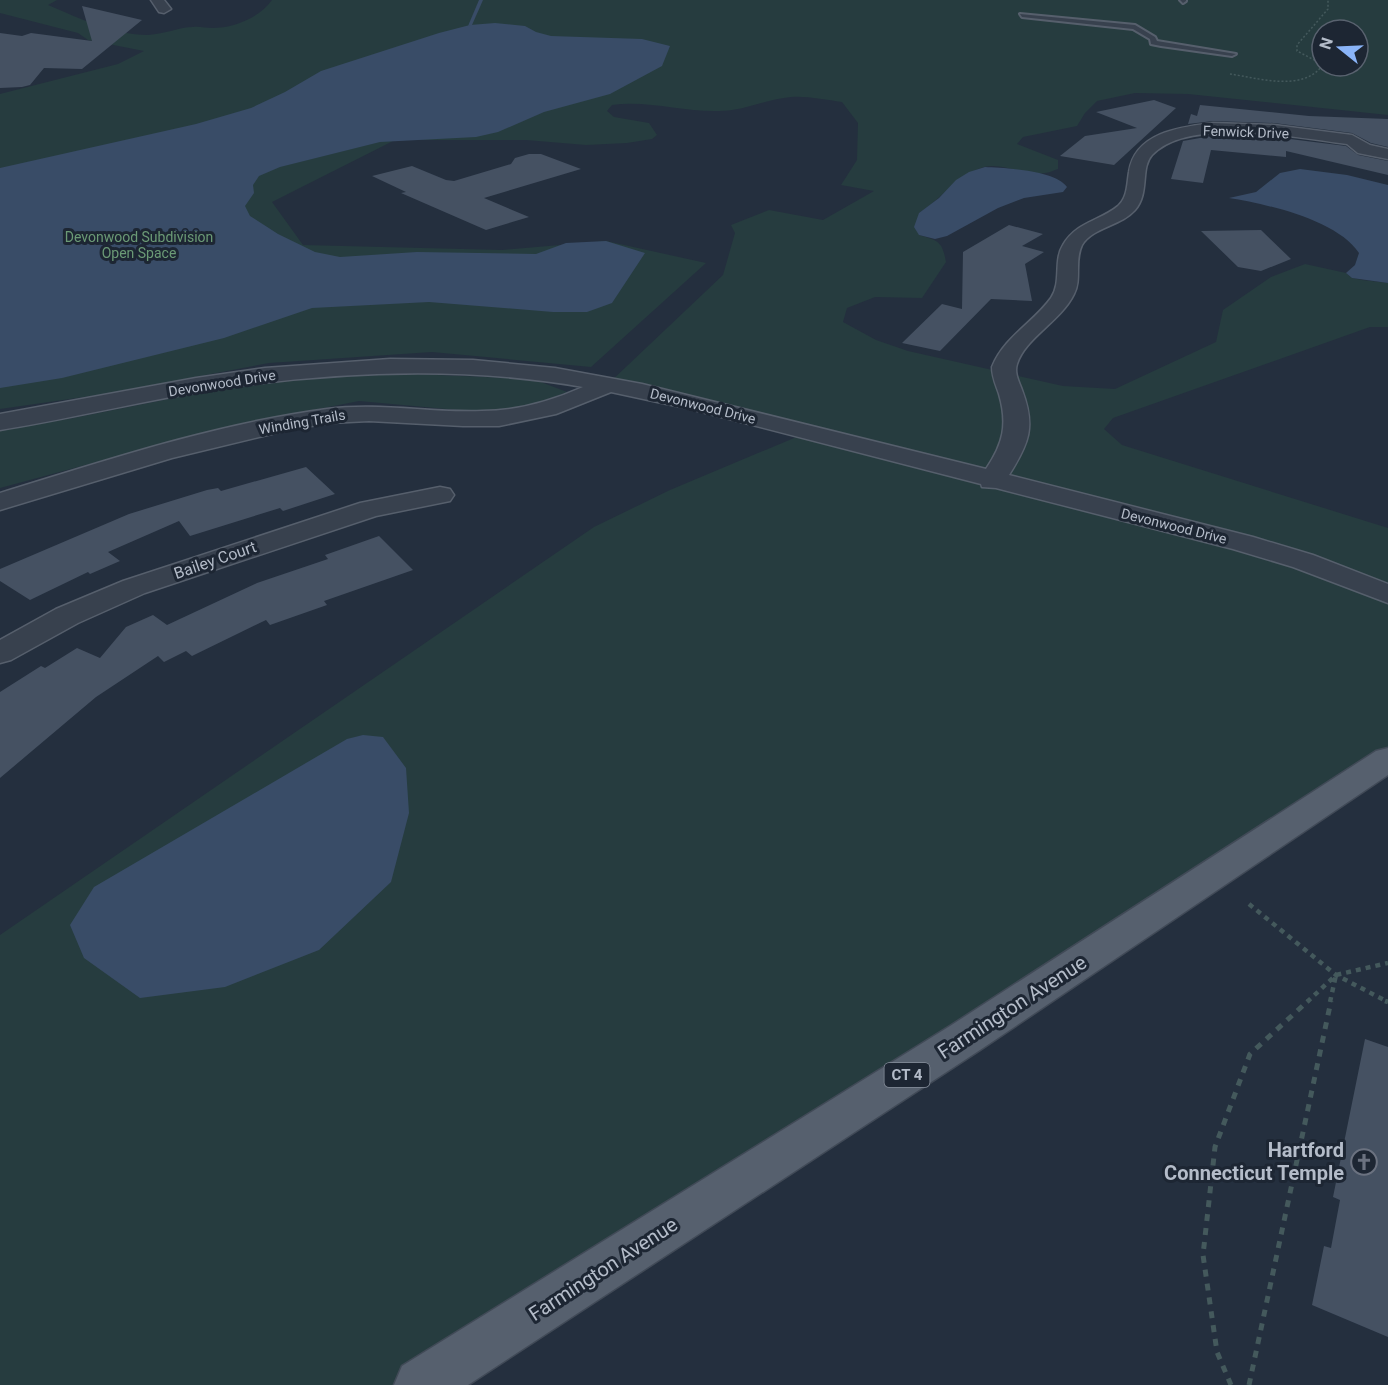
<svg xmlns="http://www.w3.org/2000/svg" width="1388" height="1385" font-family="Roboto,sans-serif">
  <rect width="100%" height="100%" fill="#242f3e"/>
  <!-- green -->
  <path fill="#263c3f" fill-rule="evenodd" d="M0,0H57L48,5C79,18 113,35 148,35C165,34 180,27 193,27C199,26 206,28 212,28C234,28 259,18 272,0H1388V115L1188,94L1135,93L1097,101L1085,113L1077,126L1023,137L1017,144L1058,160V169C1054,170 1049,173 1045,173C1025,177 1004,162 984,167C956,175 942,199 919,213V235C939,241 942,241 946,262L922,298L875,297L847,308L843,322L876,340L908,351L1063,386L1115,389L1216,342L1223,310L1271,277L1305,264L1346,273L1352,278L1362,280L1388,283V327H1370L1113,418L1104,429L1122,445L1388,528V759L421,1385H0V935L594,527L670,490L806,433L608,384L723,275L735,233L731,225L769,210L823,220L874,191L841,185L857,160L858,123L842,102C826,100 808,96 791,97C766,99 744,111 719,111C683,112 648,100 612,105L607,111L614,117L649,123L657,135L652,139L627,143L586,145L526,140H395L272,202L303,245L502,250L606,241L706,263L591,367L432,352L269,363L105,394L0,409V94L118,64L144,51L88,40L78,33L0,13ZM1322,30H1358V66H1322Z
    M388,373L533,379L567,392L525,408L479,412L359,401L227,427L0,488V428L68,419L239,385Z"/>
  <!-- water -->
  <path fill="#394c67" d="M495,23L525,26L536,32L551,36L642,39L670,46L662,66L610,94L544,112L498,132L476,137L380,142L280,167L259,176L253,185L254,193L245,206L250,216L278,234L315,252L340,257L417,252L536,254L566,243L606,241L645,253L612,303L587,312H553L429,302L312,308L224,338L62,378L0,388V168L196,124L251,108L285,92L321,71L439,33L470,25Z
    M985,167C1006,168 1055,170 1067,187L1063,192L1024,198L998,208L947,236L935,239L919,235L914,227L919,213L939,198L956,180L969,172Z
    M1300,169L1347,175L1388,185V283L1352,278L1346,273L1355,265L1359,253C1337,220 1267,204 1229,198L1256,192L1280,173Z
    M363,735L383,737L406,768L409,813L391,882L319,950L225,987L140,998L84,958L70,925L94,887L347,739Z"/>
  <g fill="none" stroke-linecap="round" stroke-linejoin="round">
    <!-- stream -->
    <path fill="#394c67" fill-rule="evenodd" d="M479,0H483L472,25L468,26Z"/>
  </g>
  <!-- building -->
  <path fill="#455162" d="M82,6L142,20L82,69L44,68L30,85L22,87L0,88V33L22,36L31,33L92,41Z
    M1154,100L1176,108L1114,165L1060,156L1085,136L1137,128L1096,112Z
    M1200,105L1309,116L1388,119V147L1371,143L1352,133L1274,123L1213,121L1188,124L1191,114L1197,116Z
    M1217,135L1274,137L1346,146L1358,155L1388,161V175L1286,151V157L1211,150L1203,183L1171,179L1183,141Z
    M529,154H541L581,169L484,198L529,217L486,230L401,193L406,192L372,176L412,166L446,180L454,181L511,164L515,158Z
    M1009,225L1043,234L1022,246L1044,252L1025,264L1032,301L991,299L940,351L902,343L942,304L962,309L963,252Z
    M1261,230L1291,259L1261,271L1238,267L1201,231Z
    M306,467L335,494L283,511L280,508L190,536L179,521L108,552L120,561L90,574L88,572L30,600L0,581V569L129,514L207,490L218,488L221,491Z
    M379,536L413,570L324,601L327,605L270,625L266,620L192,656L186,651L164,662L158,656L96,697L0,778V692L41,666L45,668L77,648L100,658L126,627L153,615L167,625L257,583L328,559L325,555Z
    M1365,1039L1388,1047V1337L1312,1305L1324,1246L1331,1248L1340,1200L1333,1197Z"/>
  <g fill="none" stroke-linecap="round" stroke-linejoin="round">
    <!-- lane casing -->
    <g stroke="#565f6c" stroke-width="4">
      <path id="lane" d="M1180,0H1186V1L1183,3Z
        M1020,14L1135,25L1155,37L1157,41L1236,54L1232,56L1161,46L1151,44L1150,39L1133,29L1022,17Z"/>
    </g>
    <!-- street casing -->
    <g stroke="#565f6c" stroke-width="3">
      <path id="street" d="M151,0H164L171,9L164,13L159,12Z
        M1213,123L1274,125L1352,135L1370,145L1388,149V159L1358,153L1347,144C1300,138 1188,116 1152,155C1140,168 1150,193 1135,210C1121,226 1093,227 1082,245C1074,261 1082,279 1074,294C1061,321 1025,338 1017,364C1014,373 1019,382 1022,390C1036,427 1029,443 1009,475L1253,537L1313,555L1388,584V603L1293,567L1233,549L996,488L982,487L981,484L690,409L611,392L556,414L499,426H463L369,421L329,423L288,430L172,458L0,510V493C107,460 215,424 327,409C379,402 430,413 482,411C518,411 551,401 583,387C465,366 343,371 224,388C149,399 75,418 0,430V414L196,378L265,368L390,359L473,360L555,368L642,384L986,469C1003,444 1008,425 999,394C996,385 992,377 992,367C1004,337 1033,323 1051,298C1062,282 1053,261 1063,245C1076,222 1100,221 1118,206C1128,197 1127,183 1129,172C1135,132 1181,127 1213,123Z
        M440,487L450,489L454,495L450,501L376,516L145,593L78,623L11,660L0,663V640L56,609L123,581L360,503Z"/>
    </g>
    <!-- primary casing -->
    <g stroke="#414a57" stroke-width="3">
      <path id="primary" d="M1388,748V775L980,1050L468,1385H394L402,1366L950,1026L1376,751Z"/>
    </g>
    <!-- path-far2 -->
    <path stroke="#44595c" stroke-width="1.5" stroke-dasharray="2 2" stroke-linecap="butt" d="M1322,64L1297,51V45L1328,9V0
      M1230,74C1258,78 1302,92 1322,66"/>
    <!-- path-far1 -->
    <path stroke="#44595c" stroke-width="4.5" stroke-dasharray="5 5" stroke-linecap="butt" d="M1249,904L1336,975L1388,1002
      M1307,1002L1336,975L1388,963
      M1330,1002L1336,975"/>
    <!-- path -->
    <path stroke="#44595c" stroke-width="5" stroke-dasharray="7 7" stroke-linecap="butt" d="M1385,1001L1388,1002
      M1231,1385L1217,1352L1203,1255L1215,1147L1250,1054L1308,1001
      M1249,1385L1331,1001"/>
    <!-- lane -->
    <use href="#lane" fill="#38414e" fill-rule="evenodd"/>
    <!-- street -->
    <use href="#street" fill="#38414e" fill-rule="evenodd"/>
    <!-- primary -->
    <use href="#primary" fill="#56606e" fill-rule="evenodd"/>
  </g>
  <!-- icons -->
  <defs>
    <g id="church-ring" transform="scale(1.35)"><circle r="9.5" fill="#1d2633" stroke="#6b7280" stroke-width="1.5"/><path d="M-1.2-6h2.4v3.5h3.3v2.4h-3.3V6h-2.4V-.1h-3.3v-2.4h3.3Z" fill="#6b7280"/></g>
  </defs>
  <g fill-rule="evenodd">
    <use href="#church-ring" x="1364" y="1162"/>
  </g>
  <g text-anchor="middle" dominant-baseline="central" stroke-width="6" stroke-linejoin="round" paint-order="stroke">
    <!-- far-street labels -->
    <g font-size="14" fill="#b4bcc9" stroke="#1d2633">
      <text transform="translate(1246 132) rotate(2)">Fenwick Drive</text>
      <text transform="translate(222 383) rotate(-9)">Devonwood Drive</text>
      <text transform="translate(703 406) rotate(14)">Devonwood Drive</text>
      <text transform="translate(302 422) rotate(-10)">Winding Trails</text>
      <text transform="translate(1174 526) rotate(14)">Devonwood Drive</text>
    </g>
    <!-- far-park labels -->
    <g font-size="14" fill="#6b9a76" stroke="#1d2633">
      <text x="139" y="237">Devonwood Subdivision<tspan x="139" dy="16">Open Space</tspan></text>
    </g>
    <!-- shield labels -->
    <rect fill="#1d2633" stroke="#878f9c" stroke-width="1.5" x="884.5" y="1063" width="45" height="24" rx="4.5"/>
    <g font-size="15" font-weight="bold" fill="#b4bcc9">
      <text x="907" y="1075">CT 4</text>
    </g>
    <!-- street labels -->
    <g font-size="16" fill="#b4bcc9" stroke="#1d2633">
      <text transform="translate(215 560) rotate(-19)">Bailey Court</text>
    </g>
    <!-- near-street labels -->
    <g font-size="20" fill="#b4bcc9" stroke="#1d2633">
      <text transform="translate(1012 1007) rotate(-33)">Farmington Avenue</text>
      <text transform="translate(603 1269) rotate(-33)">Farmington Avenue</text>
    </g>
    <!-- near-poi labels -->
    <g font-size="20" font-weight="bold" fill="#b4bcc9" stroke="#1d2633" text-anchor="end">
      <text x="1344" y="1150">Hartford<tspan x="1344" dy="23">Connecticut Temple</tspan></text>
    </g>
  </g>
  <!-- north arrow -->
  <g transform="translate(1340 48) rotate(288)"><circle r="28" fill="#1d2633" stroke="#59626f" stroke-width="1.5"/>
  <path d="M0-4.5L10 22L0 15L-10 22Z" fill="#8ab4f8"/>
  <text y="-9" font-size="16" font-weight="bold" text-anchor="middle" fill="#b4bcc9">N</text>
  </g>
</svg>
